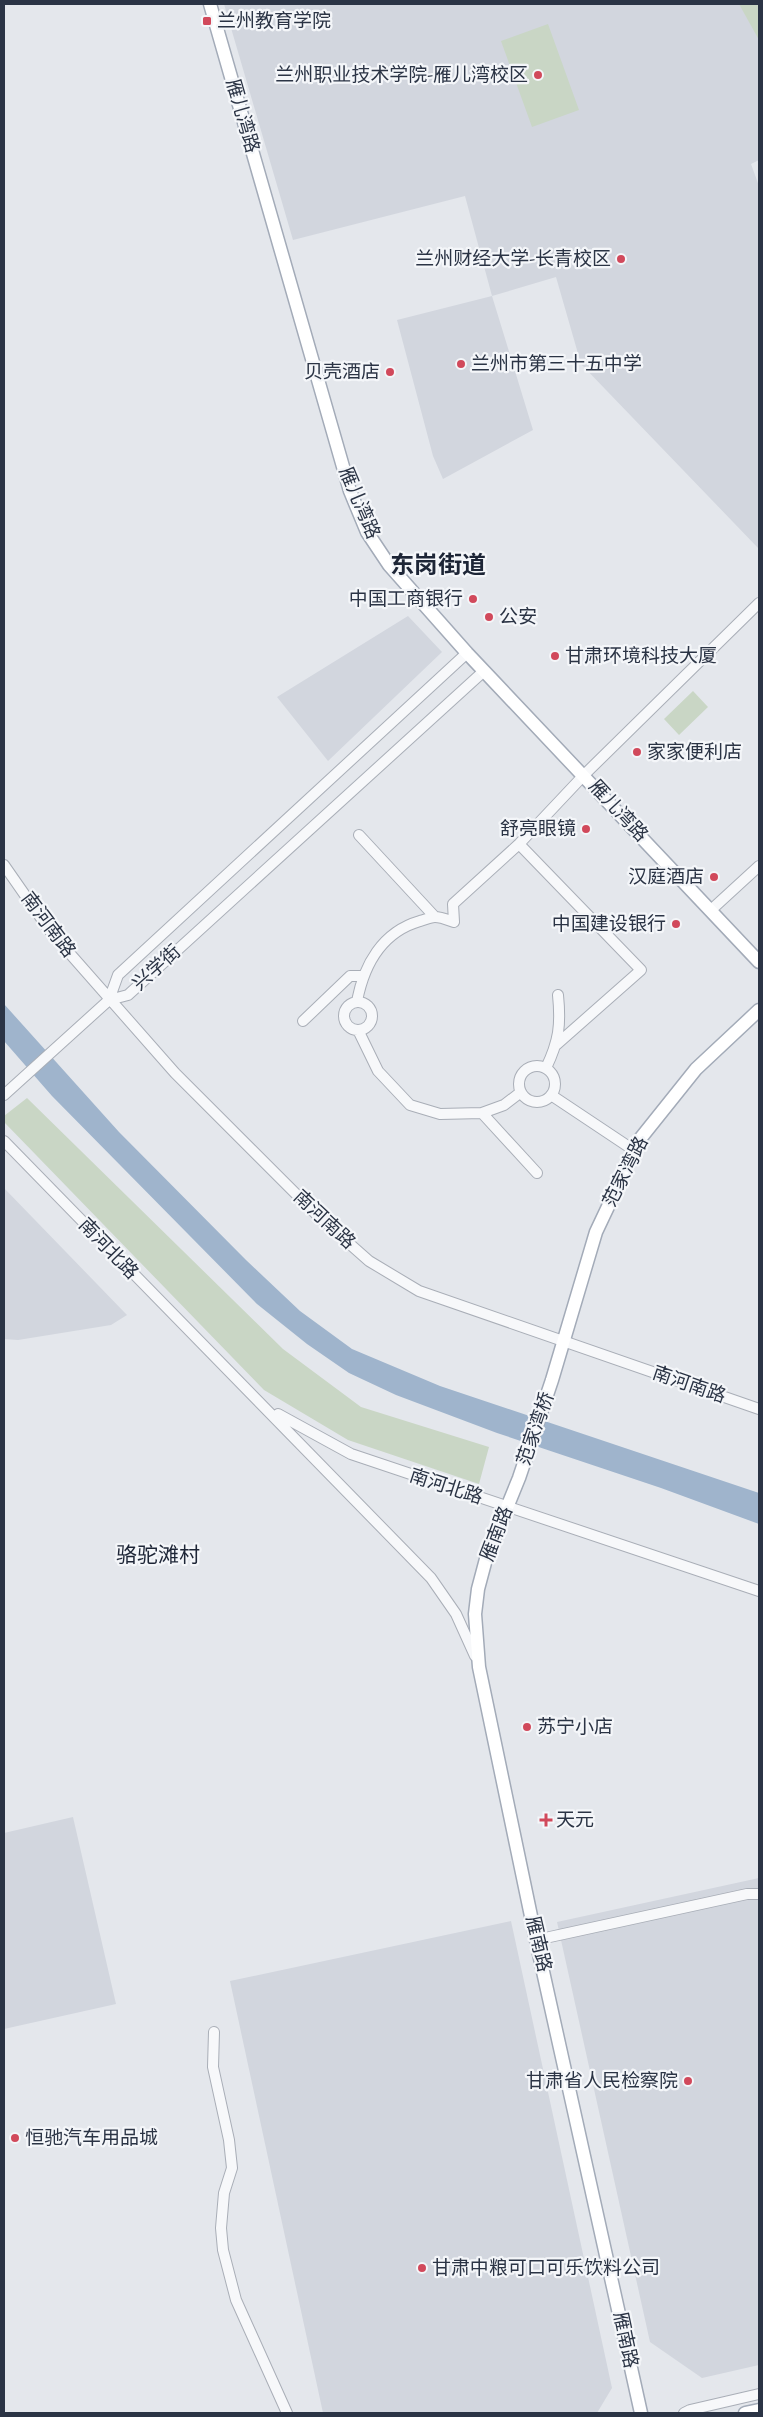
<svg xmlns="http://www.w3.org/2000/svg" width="763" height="2417" font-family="'Alegreya Sans','Noto Sans SC',sans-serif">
  <rect width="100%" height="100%" fill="#e4e7ec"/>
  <!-- built -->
  <path fill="#d2d6de" d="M224,4H759V160L751,164L759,186V549L581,364L556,277L492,296L533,430L443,479L433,456L397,320L492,296L465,196L293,240Z
    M408,616L442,652L328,761L277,697Z
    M4,1188L127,1315L111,1325L18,1340L4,1339Z
    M73,1817L116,2004L4,2029V1833Z
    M759,1878V2365L702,2378L650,2342L557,1922Z
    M511,1921L612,2388L597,2413H323L230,1981Z"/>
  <!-- green -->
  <path fill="#c9d6c5" d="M739,4H759V40Z
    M548,24L579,110L532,127L501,41Z
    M693,691L708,707L679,735L664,719Z
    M27,1098L283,1349L361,1407L489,1447L479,1484L348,1440L264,1390L4,1122V1116Z"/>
  <!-- water -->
  <path fill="#9fb4cc" d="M4,1004L119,1132L246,1260L300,1311L352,1349L440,1386L759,1493V1524L661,1488L497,1433L396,1395L349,1373L307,1344L257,1304L52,1096L4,1041Z"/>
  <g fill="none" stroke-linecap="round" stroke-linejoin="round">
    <!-- minor casing -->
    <g stroke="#a9aeb7" stroke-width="12">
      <path id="minor" d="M359,835L435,917
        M519,844L641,970L556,1045
        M4,865L50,931L175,1073L317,1215L369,1261L419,1291L759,1409
        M711,910L759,866
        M109,1000L128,995L484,671
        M357,1001C364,965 382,932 420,921C425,920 430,917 435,917C441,917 448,920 454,922L453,904L519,844L584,775L759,603
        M344 1016a14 14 0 1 1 28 0a14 14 0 1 1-28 0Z
        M303,1021L350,976H363
        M358,1030L378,1071L410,1105L440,1114L482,1113L504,1105L521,1092
        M519 1084a18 18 0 1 1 36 0a18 18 0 1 1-36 0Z
        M546,1068C559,1041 561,1025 558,995
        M4,1095L109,1000L118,975L467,653
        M551,1095L635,1151
        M482,1113L537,1173
        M4,1141L431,1578L456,1614L475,1656
        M278,1414L351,1454L759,1591
        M536,1940L747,1894H759
        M214,2032L213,2067L229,2140L232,2168L224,2193L221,2228L223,2250L236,2300L287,2413
        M684,2413L690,2410L759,2394"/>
    </g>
    <!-- major casing -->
    <g stroke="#a3abb8" stroke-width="15">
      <path id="major" d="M210,4L350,491L367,532L389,565L467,653L759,962
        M641,2413L536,1940L479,1667L475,1614L478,1589L486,1559L519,1478L552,1380L596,1232L640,1139L696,1069L759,1010
        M745,2413L759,2410"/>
    </g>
    <!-- minor -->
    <use href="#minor" stroke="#f7f8fa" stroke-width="10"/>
    <!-- major -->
    <use href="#major" stroke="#fff" stroke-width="12"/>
  </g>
  <!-- markers -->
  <g fill="#d1495b" stroke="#f4f6f9" stroke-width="2">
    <rect x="202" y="16" width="10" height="10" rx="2.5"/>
    <circle cx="538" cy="75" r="5"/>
    <circle cx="621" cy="259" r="5"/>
    <circle cx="461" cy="364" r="5"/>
    <circle cx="390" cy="372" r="5"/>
    <circle cx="473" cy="599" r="5"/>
    <circle cx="489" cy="617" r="5"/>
    <circle cx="555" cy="656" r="5"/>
    <circle cx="637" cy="752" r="5"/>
    <circle cx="586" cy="829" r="5"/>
    <circle cx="714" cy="877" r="5"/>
    <circle cx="676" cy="924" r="5"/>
    <circle cx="527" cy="1727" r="5"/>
    <path d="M543.5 1812.5h5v5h5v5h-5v5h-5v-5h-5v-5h5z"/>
    <circle cx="688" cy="2081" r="5"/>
    <circle cx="15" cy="2138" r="5"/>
    <circle cx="422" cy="2268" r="5"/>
  </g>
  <g text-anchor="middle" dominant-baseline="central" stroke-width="4.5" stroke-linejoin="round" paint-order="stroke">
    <!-- poi labels -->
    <g font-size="19" fill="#2b3445" stroke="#f4f6f9" text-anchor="start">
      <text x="217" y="21">兰州教育学院</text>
      <text x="528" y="75" text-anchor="end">兰州职业技术学院-雁儿湾校区</text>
      <text x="611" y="259" text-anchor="end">兰州财经大学-长青校区</text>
      <text x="471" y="364">兰州市第三十五中学</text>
      <text x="380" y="372" text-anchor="end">贝壳酒店</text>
      <text x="463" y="599" text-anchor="end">中国工商银行</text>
      <text x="499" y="617">公安</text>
      <text x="565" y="656">甘肃环境科技大厦</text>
      <text x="647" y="752">家家便利店</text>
      <text x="576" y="829" text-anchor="end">舒亮眼镜</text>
      <text x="704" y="877" text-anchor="end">汉庭酒店</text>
      <text x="666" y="924" text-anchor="end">中国建设银行</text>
      <text x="537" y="1727">苏宁小店</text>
      <text x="556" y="1820">天元</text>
      <text x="678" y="2081" text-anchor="end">甘肃省人民检察院</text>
      <text x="25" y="2138">恒驰汽车用品城</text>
      <text x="432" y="2268">甘肃中粮可口可乐饮料公司</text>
    </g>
    <!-- street labels -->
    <g font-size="19" fill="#2b3445" stroke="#f4f6f9">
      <text transform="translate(242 116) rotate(74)">雁儿湾路</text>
      <text transform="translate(359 503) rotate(67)">雁儿湾路</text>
      <text transform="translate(618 811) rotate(47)">雁儿湾路</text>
      <text transform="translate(48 925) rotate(53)">南河南路</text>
      <text transform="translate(157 968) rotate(-42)">兴学街</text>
      <text transform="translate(626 1172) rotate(-63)">范家湾路</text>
      <text transform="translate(324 1220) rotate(43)">南河南路</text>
      <text transform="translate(108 1249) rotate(46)">南河北路</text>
      <text transform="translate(689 1385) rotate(19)">南河南路</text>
      <text transform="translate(536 1429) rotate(-71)">范家湾桥</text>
      <text transform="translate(446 1487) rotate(18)">南河北路</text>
      <text transform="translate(497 1534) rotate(-69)">雁南路</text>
      <text transform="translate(538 1944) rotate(77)">雁南路</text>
      <text transform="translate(625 2340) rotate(78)">雁南路</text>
    </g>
    <!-- quarter labels -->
    <g font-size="21" fill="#1d2536" stroke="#f4f6f9">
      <text x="158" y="1555">骆驼滩村</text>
    </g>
    <!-- district labels -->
    <g font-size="24" font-weight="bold" fill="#1d2536" stroke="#f4f6f9">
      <text x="438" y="566">东岗街道</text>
    </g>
  </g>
  <!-- border -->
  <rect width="763" height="2417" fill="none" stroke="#2b3445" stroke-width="10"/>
</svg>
